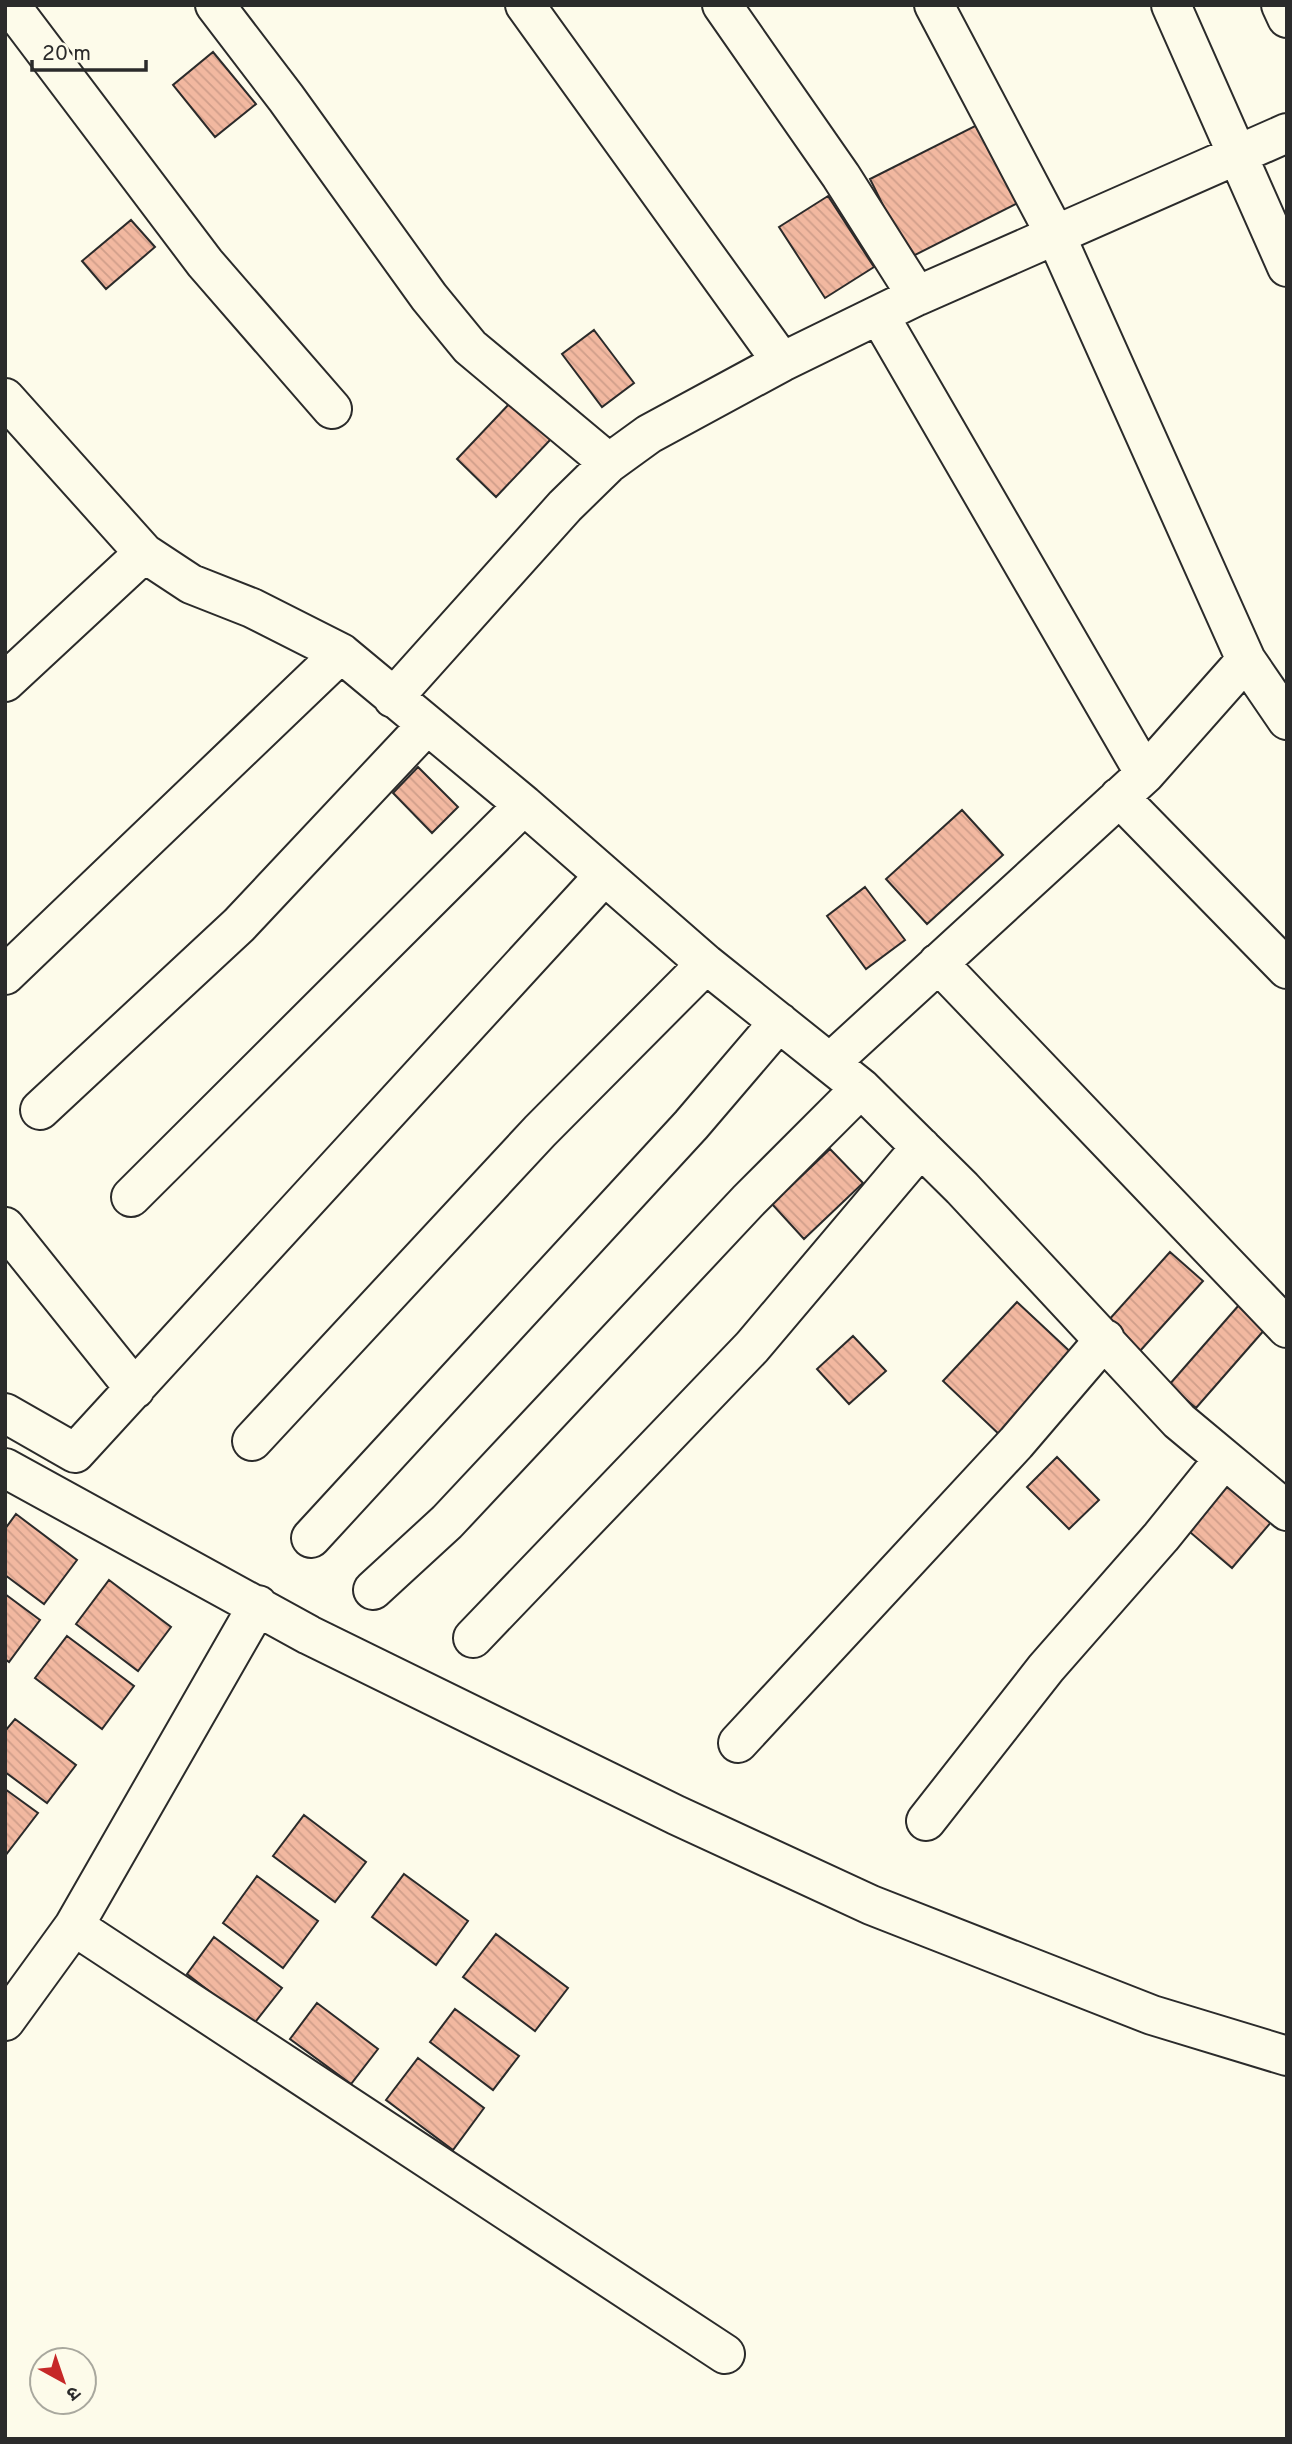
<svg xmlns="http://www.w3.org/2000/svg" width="1292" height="2444" font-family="Overpass,'Noto Sans Devanagari',sans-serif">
  <defs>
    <pattern id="building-back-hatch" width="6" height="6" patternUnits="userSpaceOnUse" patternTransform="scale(1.75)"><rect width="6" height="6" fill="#f2b8a0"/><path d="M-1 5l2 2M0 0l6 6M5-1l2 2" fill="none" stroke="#d09e8a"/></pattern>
  </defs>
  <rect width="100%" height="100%" fill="#fdfbea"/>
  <!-- building -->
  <path fill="url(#building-back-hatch)" stroke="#2b2b2b" stroke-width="2" d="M213,52L256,104L215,137L173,85Z
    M979,124L1018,203L909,258L870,179Z
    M828,196L874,267L825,298L779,227Z
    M131,220L155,247L106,289L82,261Z
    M594,330L634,383L602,407L562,354Z
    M511,402L551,439L496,497L457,459Z
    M418,767L458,807L432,833L393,793Z
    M962,810L1003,855L927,924L886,879Z
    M865,887L905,940L866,969L827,916Z
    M830,1149L863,1183L804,1239L772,1204Z
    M1170,1252L1203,1281L1140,1351L1107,1322Z
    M1017,1302L1077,1358L1002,1437L943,1381Z
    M1239,1305L1266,1328L1196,1408L1169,1385Z
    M853,1336L886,1371L849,1404L817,1369Z
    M1057,1457L1099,1500L1069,1529L1027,1487Z
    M1229,1473L1278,1514L1232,1568L1184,1527Z
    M16,1514L77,1560L44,1604L5,1575V1529Z
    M109,1580L171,1627L138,1671L76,1624Z
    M5,1594L40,1620L9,1662L5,1659Z
    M67,1636L134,1686L102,1729L35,1678Z
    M15,1719L76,1765L47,1803L5,1772V1731Z
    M5,1789L38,1813L5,1856Z
    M304,1815L366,1862L335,1902L273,1856Z
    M404,1874L468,1921L436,1965L372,1917Z
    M257,1876L318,1921L283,1968L223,1923Z
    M496,1934L568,1988L535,2031L463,1977Z
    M214,1937L282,1988L253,2025L187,1974Z
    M317,2003L378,2049L351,2084L290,2039Z
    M455,2009L519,2056L493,2090L430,2042Z
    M418,2058L484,2108L453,2150L386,2100Z"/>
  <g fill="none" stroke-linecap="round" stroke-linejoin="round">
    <!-- minor casing -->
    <g stroke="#2b2b2b" stroke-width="42">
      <path id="minor" d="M10,5L205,263L332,409
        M215,5L286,98L429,297L470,347L609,463
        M525,5L782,362
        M722,5L841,176L917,296
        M934,5L1056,236L1246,660L1287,720
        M1171,5L1287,267
        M1281,5L1287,18
        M879,315L1145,774
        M5,398L144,553L191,584L252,608L341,653L524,805L706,964L861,1088L962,1188L1179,1421L1287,1511
        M5,682L144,553
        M393,698L565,506L609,463L649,434L782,362L917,296L1287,133
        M1119,797L1287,969
        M938,963L1287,1328
        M5,975L341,653
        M831,1062L1145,774L1246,660
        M40,1110L239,925L426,726
        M131,1197L524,805
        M5,1227L135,1389
        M5,1413L75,1453L603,877
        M252,1441L540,1131L706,964
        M5,1468L309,1635L676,1815L871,1905L1152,2015L1287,2056
        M311,1538L691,1125L779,1022
        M373,1590L447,1522L748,1201L861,1088
        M473,1638L752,1347L921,1147
        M738,1743L1016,1443L1105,1339
        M926,1821L1046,1668L1161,1537L1224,1459
        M74,1926L725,2354
        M5,2021L74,1926L258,1605"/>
    </g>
    <!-- minor -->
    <use href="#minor" stroke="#fdfbea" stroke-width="38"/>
  </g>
  <!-- border -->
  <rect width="1292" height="2444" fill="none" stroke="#2b2b2b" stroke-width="14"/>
  <!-- north arrow -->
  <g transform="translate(63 2381) rotate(140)"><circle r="33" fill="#fdfbea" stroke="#a9a89e" stroke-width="2"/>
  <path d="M0-5L12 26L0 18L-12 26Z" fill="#c62828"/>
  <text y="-10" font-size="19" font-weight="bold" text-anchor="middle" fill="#2b2b2b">उ</text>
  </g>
  <!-- scale -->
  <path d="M32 60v10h114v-10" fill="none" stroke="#2b2b2b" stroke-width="3.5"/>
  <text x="42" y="60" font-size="21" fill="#2b2b2b" stroke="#fdfbea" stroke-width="5" paint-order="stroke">20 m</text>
</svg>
